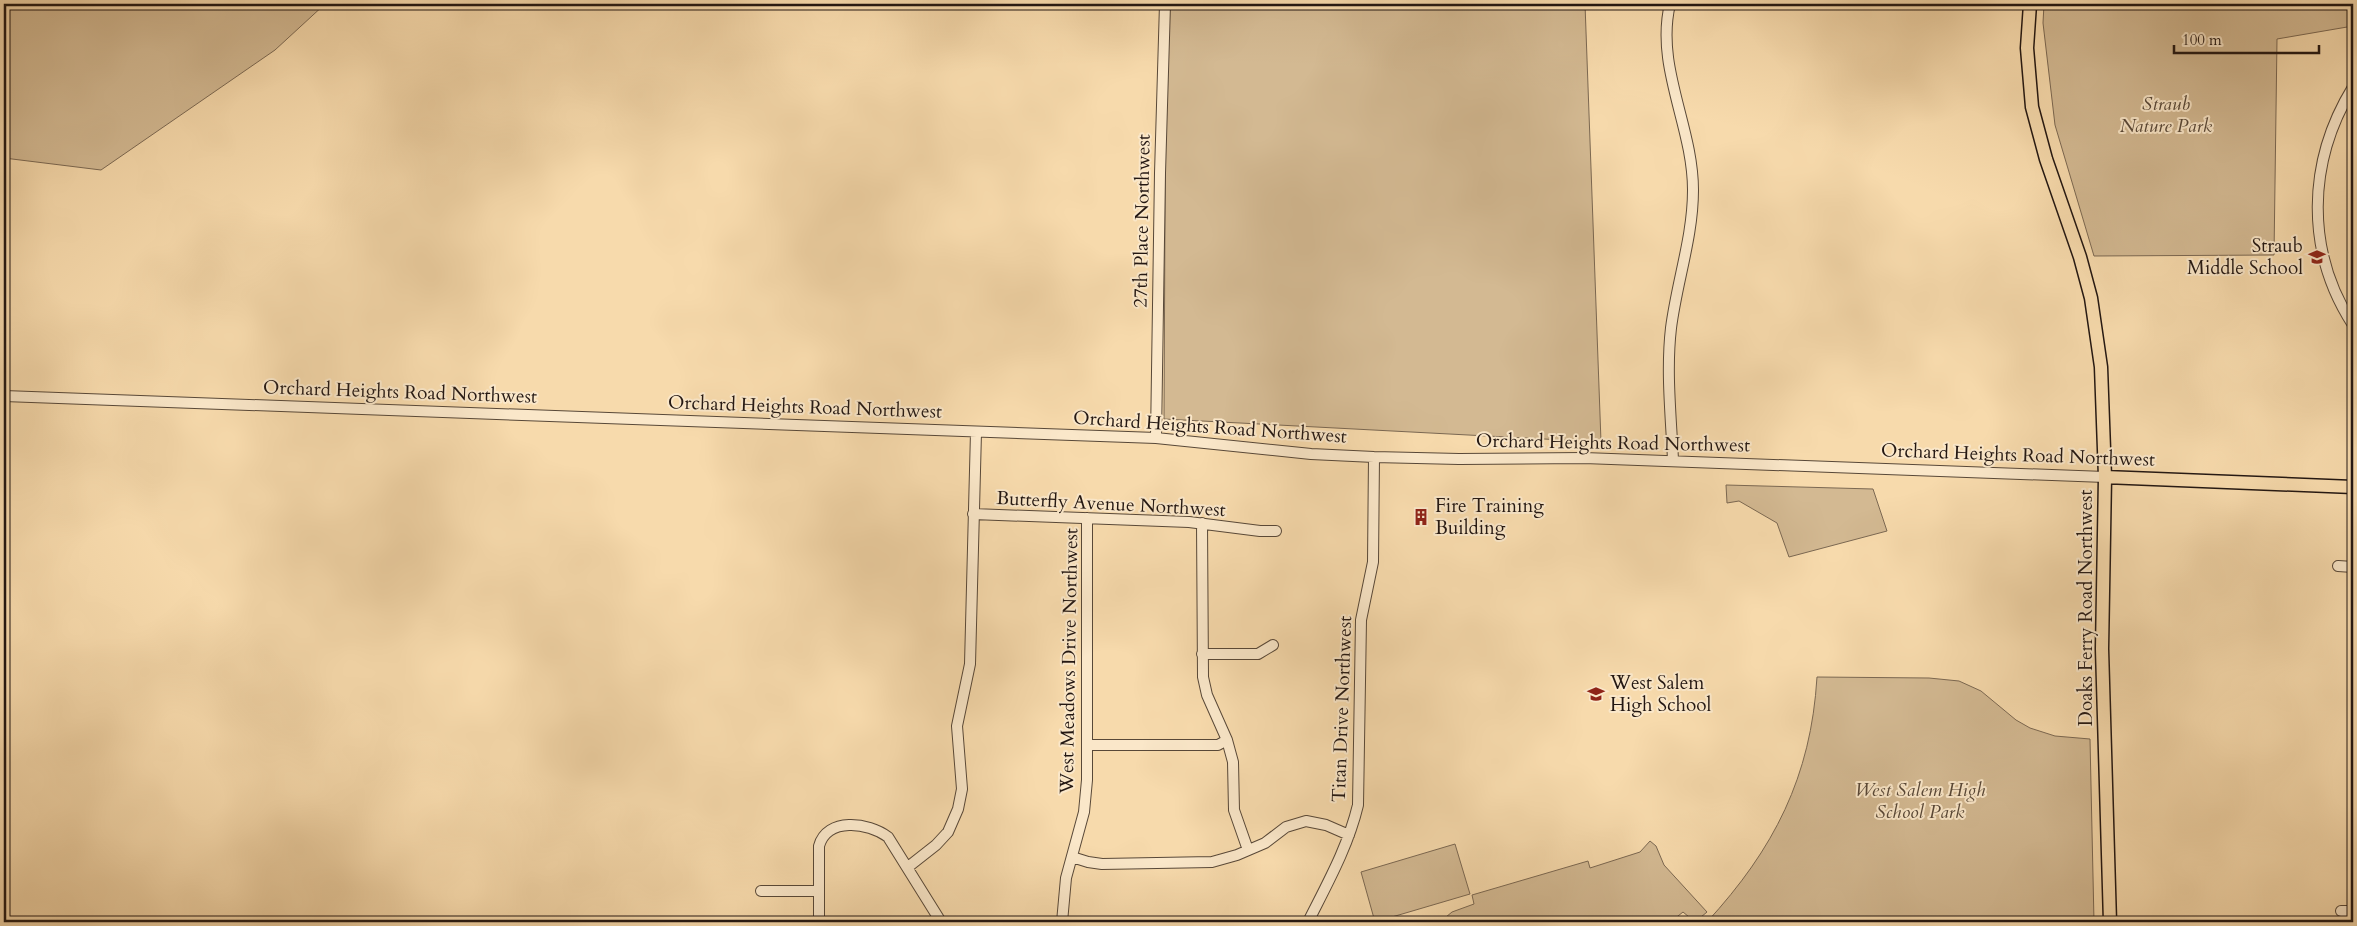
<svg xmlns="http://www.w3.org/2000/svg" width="2357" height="926" font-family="Cardo,serif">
  <rect width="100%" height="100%" fill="#f7daac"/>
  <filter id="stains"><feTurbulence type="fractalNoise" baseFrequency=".004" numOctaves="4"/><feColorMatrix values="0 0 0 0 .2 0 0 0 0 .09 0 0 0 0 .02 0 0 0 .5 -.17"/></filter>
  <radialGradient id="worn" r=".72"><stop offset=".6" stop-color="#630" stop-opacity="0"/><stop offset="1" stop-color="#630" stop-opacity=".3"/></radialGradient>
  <!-- green -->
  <path fill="#d3b992" stroke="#7b6852" d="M4,4H325L275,50L101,170L4,158Z
    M1166,4H1585L1601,442L1164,419Z
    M2044,4H2353V26L2277,39L2274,255L2094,256L2055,125L2043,23Z
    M1726,485L1873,489L1887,531L1789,557L1777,523L1739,501L1727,503Z
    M1817,677L1929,678L1959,681L1981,691L2016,720L2030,728L2055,736L2090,739L2094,922H1707C1774,849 1811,777 1817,677Z
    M1650,841L1656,846L1664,865L1707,912L1695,922L1683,912L1673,920V922H1440L1452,912L1474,904L1472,895L1588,861L1590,868L1640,852Z
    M1455,844L1470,894L1375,922L1361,872Z"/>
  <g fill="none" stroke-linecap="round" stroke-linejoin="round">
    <!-- minor casing -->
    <g stroke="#584838" stroke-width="12">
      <path id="minor" d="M1670,4C1655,67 1693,126 1693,190C1693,237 1677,281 1671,328C1666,371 1671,416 1673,460
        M2353,87C2307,162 2305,251 2353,325
        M4,396L1156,438L1311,454L1374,457L1459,459L1584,458L2105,477
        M1156,438L1160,173L1165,4
        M973,514L1189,522L1260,531H1276
        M1202,523L1203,677L1207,695L1227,740L1233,762L1234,810L1248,850
        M2338,566L2353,567
        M1202,654H1258L1273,645
        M1088,745H1218L1227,740
        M1072,857L1088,862L1102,864L1212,862L1237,855L1265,843L1286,827L1306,821L1326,825L1349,835
        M908,867L936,845L948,832L958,809L962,789L957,726L970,664L976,432
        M761,891H819
        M2341,911H2353
        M819,922V846C827,817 868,822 888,837L941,922
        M1062,922L1066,878L1084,812L1087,780V518
        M1308,922C1327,884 1348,847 1358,805L1361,620L1373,562L1374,457"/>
    </g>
    <!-- major casing -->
    <g stroke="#231712" stroke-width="15">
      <path id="major" d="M2030,4L2027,48L2032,107L2046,159L2080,257L2091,298L2101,367L2105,477L2102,649L2110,922
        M2105,477L2353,487"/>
    </g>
    <!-- minor -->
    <use href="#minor" stroke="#fae7c9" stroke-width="10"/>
    <!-- major -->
    <use href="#major" stroke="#f7daac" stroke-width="12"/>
  </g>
  <!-- icons -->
  <defs>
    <g id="school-bare" transform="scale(1.35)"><path d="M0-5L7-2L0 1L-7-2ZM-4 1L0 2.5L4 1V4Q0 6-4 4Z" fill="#8f2418" stroke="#fae7c9" stroke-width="2.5" paint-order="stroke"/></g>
    <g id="building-bare" transform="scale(1.35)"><path d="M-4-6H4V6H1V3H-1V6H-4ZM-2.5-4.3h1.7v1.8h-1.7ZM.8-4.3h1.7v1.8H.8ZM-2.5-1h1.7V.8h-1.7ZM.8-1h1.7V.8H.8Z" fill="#8f2418" stroke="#fae7c9" stroke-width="2.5" paint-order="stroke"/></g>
  </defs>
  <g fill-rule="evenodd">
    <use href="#school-bare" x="2317" y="257"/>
    <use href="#building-bare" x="1421" y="517"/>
    <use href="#school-bare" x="1596" y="694"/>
  </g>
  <g text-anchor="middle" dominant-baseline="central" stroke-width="4" stroke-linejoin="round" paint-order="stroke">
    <!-- park labels -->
    <g font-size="19" font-style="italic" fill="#584838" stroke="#fae7c9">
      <text x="2166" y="104">Straub<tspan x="2166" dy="22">Nature Park</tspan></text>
      <text x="1920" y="790">West Salem High<tspan x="1920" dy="22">School Park</tspan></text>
    </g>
    <!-- street labels -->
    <g font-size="19" fill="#231712" stroke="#fae7c9">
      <text transform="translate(1142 221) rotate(-89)">27th Place Northwest</text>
      <text transform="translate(400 392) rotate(2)">Orchard Heights Road Northwest</text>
      <text transform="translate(805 407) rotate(2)">Orchard Heights Road Northwest</text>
      <text transform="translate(1210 427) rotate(4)">Orchard Heights Road Northwest</text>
      <text transform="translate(1613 443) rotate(1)">Orchard Heights Road Northwest</text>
      <text transform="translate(2018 455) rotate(2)">Orchard Heights Road Northwest</text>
      <text transform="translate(1111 504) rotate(3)">Butterfly Avenue Northwest</text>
      <text transform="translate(2086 608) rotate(-90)">Doaks Ferry Road Northwest</text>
      <text transform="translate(1069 661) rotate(-89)">West Meadows Drive Northwest</text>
      <text transform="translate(1342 709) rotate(-88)">Titan Drive Northwest</text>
    </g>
    <!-- poi labels -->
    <g font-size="19" fill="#231712" stroke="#fae7c9" text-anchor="start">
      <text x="2303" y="246" text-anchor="end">Straub<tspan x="2303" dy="22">Middle School</tspan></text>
      <text x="1435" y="506">Fire Training<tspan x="1435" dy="22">Building</tspan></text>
      <text x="1610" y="683">West Salem<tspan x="1610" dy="22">High School</tspan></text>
    </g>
  </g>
  <!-- margin -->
  <rect width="2357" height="926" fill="none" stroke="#f7daac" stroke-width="20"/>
  <rect x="5" y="5" width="2347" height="916" fill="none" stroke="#231712" stroke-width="2.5"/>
  <rect x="10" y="10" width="2337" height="906" fill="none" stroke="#231712"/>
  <!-- scale -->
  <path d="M2174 45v8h145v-8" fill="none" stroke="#231712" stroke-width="2.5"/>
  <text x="2182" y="45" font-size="15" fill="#231712" stroke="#fae7c9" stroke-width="4" paint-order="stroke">100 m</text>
  <rect width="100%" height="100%" filter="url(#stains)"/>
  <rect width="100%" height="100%" fill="url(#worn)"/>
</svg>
